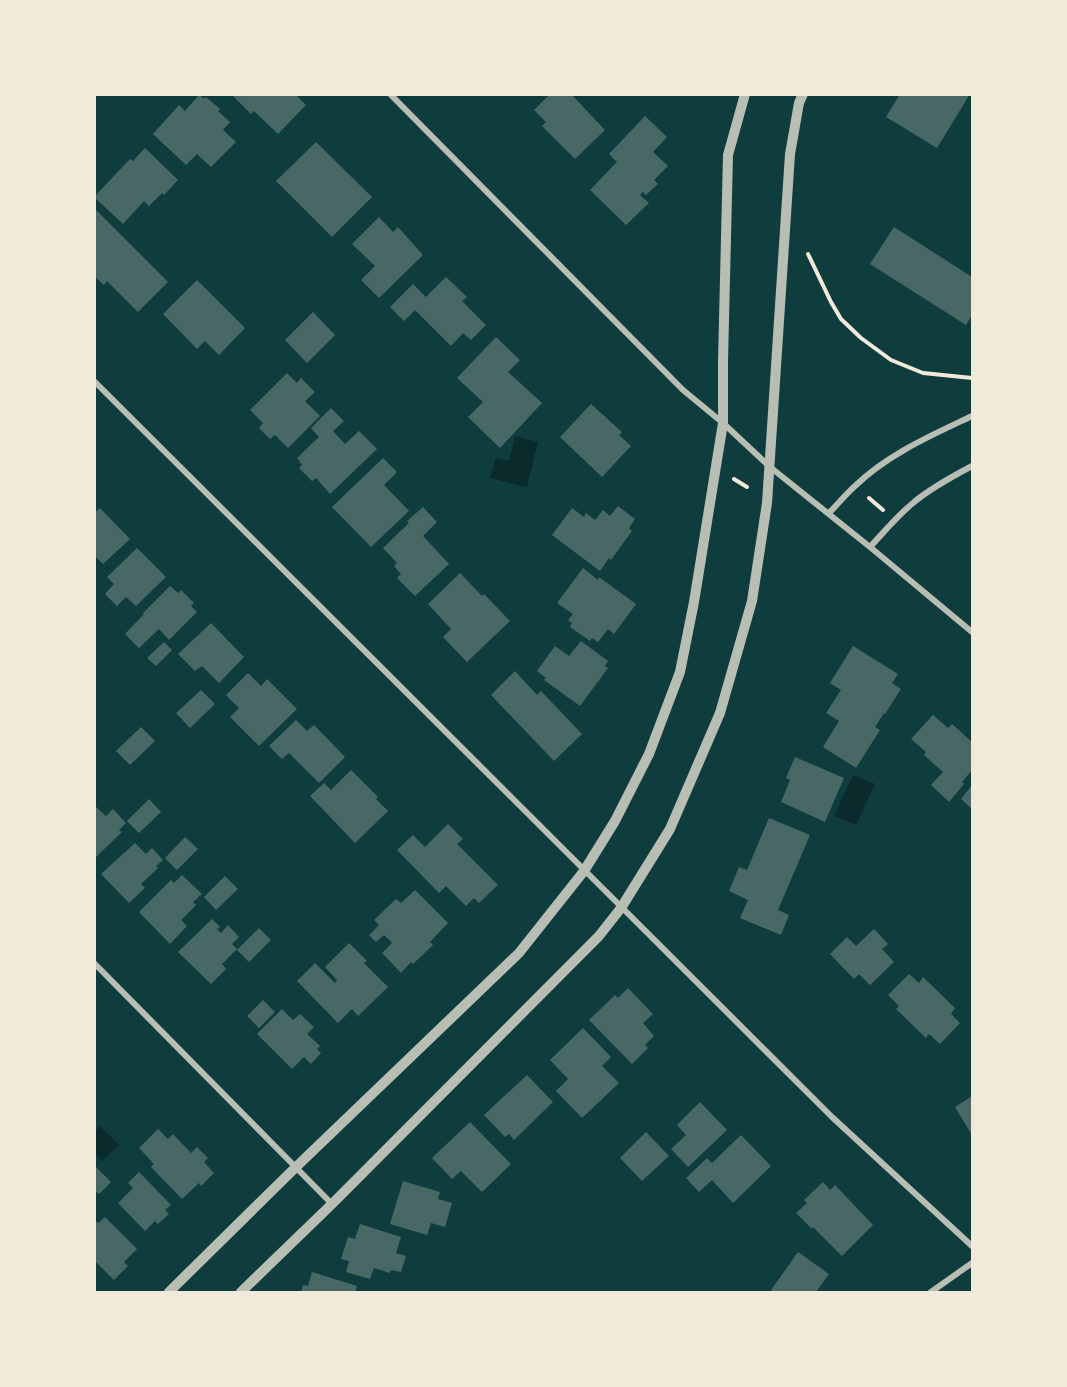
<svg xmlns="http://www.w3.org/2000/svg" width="1067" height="1387" font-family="'IBM Plex Sans',sans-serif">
  <rect width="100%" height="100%" fill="#0f3d3e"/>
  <!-- water -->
  <path fill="#0a2a2b" d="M515,436L538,442L527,487L490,478L496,458L509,461Z
    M853,775L875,784L856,825L834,816Z
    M100,1126L119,1145L102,1161L95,1153V1131Z"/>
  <!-- building -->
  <path fill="#486865" d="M231,94H295L306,105L278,134L254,111L251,114Z
    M550,94H571L605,130L575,159L542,126L546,122L534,110Z
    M900,94H970L937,148L886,117Z
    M199,95L204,99L206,97L220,109L218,111L230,122L223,130L236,142L211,167L197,154L186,165L153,134L179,105L185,111Z
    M645,116L667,137L653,152L668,166L654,180L658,184L646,195L643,192L640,195L649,203L626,225L590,190L617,162L609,154Z
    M316,142L372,197L332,237L276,181Z
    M145,148L178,180L164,195L162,193L149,206L144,201L123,224L94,197L130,159L133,161Z
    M94,208L168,282L138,312L107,281L104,285L94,276Z
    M379,217L393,232L398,227L423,255L379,298L361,280L375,266L352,244Z
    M894,227L972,277V315L966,325L870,264Z
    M446,277L467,297L462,301L486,325L471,340L463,333L451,346L415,310L404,321L390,307L413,284L426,297Z
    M197,280L245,328L219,355L205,341L197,349L163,314Z
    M313,312L335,335L307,363L285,340Z
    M496,337L520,360L508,372L542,403L500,448L468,417L483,402L457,378Z
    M287,373L297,383L301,378L315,392L305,401L320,416L288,448L275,435L270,439L259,428L263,423L250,410Z
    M591,404L622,432L619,435L631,446L602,477L560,437Z
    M331,408L344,421L333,431L345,444L359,431L377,449L330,494L316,478L312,481L299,468L302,465L297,458L319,437L311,428Z
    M383,458L397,472L384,485L409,511L371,547L332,507Z
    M618,506L635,519L629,528L632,531L611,560L609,558L600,571L552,535L572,508L584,517L586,513L595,520L603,510L610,516Z
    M423,507L437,522L423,536L449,564L415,596L397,578L401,574L394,566L397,563L383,548L409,523L407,521Z
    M100,508L130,539L103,564L94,555V513Z
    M137,548L166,577L136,606L126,597L117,606L105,594L114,584L107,577Z
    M583,568L598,580L599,577L636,604L614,634L608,629L598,642L592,638L590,641L570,627L572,623L568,620L573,614L557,603Z
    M460,573L482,596L484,594L510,621L467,662L443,637L451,629L428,604Z
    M170,586L178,593L181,590L194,603L191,606L197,612L169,640L159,629L139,648L125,634L144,614L143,613Z
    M211,623L244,657L219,683L202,666L195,671L178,654Z
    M581,641L608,661L605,666L608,668L580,706L544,680L546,678L537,671L555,646L569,656Z
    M164,642L172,650L156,666L147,658Z
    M853,646L898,674L892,683L901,689L885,714L884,713L875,727L880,730L856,768L823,747L839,721L826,713L841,690L830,683Z
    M515,671L537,695L541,691L582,734L554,761L491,695Z
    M248,673L261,686L267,679L297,709L259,746L230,717L239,708L226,695Z
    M201,690L215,704L190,728L176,713Z
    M933,715L948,728L952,724L972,742V770L962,782L964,784L949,802L931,785L943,772L924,755L926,752L911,739Z
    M296,720L307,731L314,725L345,757L319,783L289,753L282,759L269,746Z
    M141,727L155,741L130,765L116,751Z
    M795,757L844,778L825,822L781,802L790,780L786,778Z
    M351,770L378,797L376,799L388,811L355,843L310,796L324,783L331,790Z
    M972,785V809L961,799Z
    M149,799L161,812L139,833L127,821Z
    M96,807L106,816L113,809L126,823L119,830L122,832L94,859V808Z
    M769,818L810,835L778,910L789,915L781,935L740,918L748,900L729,891L739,867L747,870Z
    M448,824L463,839L457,844L498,885L479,903L474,898L466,906L446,886L439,893L397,850L413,835L425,847Z
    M185,837L198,849L177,870L165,858Z
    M135,843L146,854L152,848L163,860L156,866L158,868L141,884L145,888L129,903L101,874Z
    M182,875L202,894L193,902L196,905L181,920L187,926L170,944L139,912L171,880L174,883Z
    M225,876L238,889L216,910L204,897Z
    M415,890L448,923L430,942L433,945L413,964L411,962L401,973L382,953L392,943L384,935L376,942L369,935L379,925L374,920L396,899L401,903Z
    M212,919L220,927L217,929L221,933L228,925L239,937L232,944L237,949L222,964L226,969L211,984L178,952Z
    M259,928L271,940L249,962L237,950Z
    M874,929L888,944L882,949L894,962L870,985L859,974L854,979L830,954L847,937L856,946Z
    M349,943L367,961L364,963L388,987L358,1016L352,1009L338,1023L297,981L315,963L335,983L337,980L325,967Z
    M909,974L919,983L923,977L955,1008L951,1014L960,1023L940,1044L929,1034L926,1038L896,1009L899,1006L888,995Z
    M628,988L653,1014L643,1023L654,1036L645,1045L648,1048L632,1064L589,1020L615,995L618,998Z
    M263,1000L275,1012L259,1028L247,1016Z
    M282,1009L293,1020L300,1014L314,1027L307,1034L320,1046L317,1049L321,1053L311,1064L304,1057L292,1069L257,1034Z
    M583,1028L611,1057L602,1066L619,1083L582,1118L556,1091L568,1079L550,1060Z
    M527,1075L553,1102L514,1140L509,1134L505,1137L484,1115Z
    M972,1096V1135L955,1107Z
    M700,1102L727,1130L688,1167L671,1149L686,1135L677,1125Z
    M470,1122L511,1164L482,1192L461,1171L452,1179L432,1158Z
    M158,1129L168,1139L173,1134L191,1153L197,1147L208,1158L204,1162L214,1173L201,1186L199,1183L182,1199L151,1167L154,1164L139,1148Z
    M646,1132L669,1156L642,1181L620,1158Z
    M741,1135L771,1166L733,1203L712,1180L699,1192L686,1178L707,1158L712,1163Z
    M94,1165L111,1182L99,1194L94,1190Z
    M139,1172L171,1205L165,1210L169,1214L158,1224L155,1221L145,1231L118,1203L133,1188L128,1183Z
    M403,1181L440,1192L438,1199L452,1203L445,1227L431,1223L427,1235L390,1224Z
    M823,1182L830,1190L835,1185L873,1225L842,1256L813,1227L812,1229L796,1213L807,1203L804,1200Z
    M105,1217L137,1249L124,1262L128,1266L114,1280L94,1260V1220L98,1223Z
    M360,1224L401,1237L396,1253L406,1256L401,1272L391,1270L390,1273L374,1268L370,1279L346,1272L349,1261L341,1259L348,1237L355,1239Z
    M798,1252L829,1274L816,1292H774L771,1290Z
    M312,1272L357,1286L355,1292H301L303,1285L308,1286Z"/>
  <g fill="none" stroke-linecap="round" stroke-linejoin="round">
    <!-- path -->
    <path stroke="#f1e9da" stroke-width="4" d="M808,254L831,302L841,319L861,338L891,360L923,373L972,378
      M734,479L747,487
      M869,498L883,510"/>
    <!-- minor -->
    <path stroke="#b8beb3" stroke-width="6" d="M390,94L683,390L723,423L770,467L870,547L972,632
      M94,381L832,1117L972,1246
      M829,513C838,504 846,494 855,486C888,454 932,435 972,416
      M870,547C884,532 897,516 913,503C928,490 955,475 972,466
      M94,963L332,1204
      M931,1292L972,1263"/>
    <!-- tertiary -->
    <path stroke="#b8beb3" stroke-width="10" d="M169,1292L296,1167L519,953L584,871L615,821L649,754L680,672L694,602L723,423V361L728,155L745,94
      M241,1292L332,1204L599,936L621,908L670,829L720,713L752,601L767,503L790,154L799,103L803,94"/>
  </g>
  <!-- border -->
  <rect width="1067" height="1387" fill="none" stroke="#f1e9da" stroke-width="192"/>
</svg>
